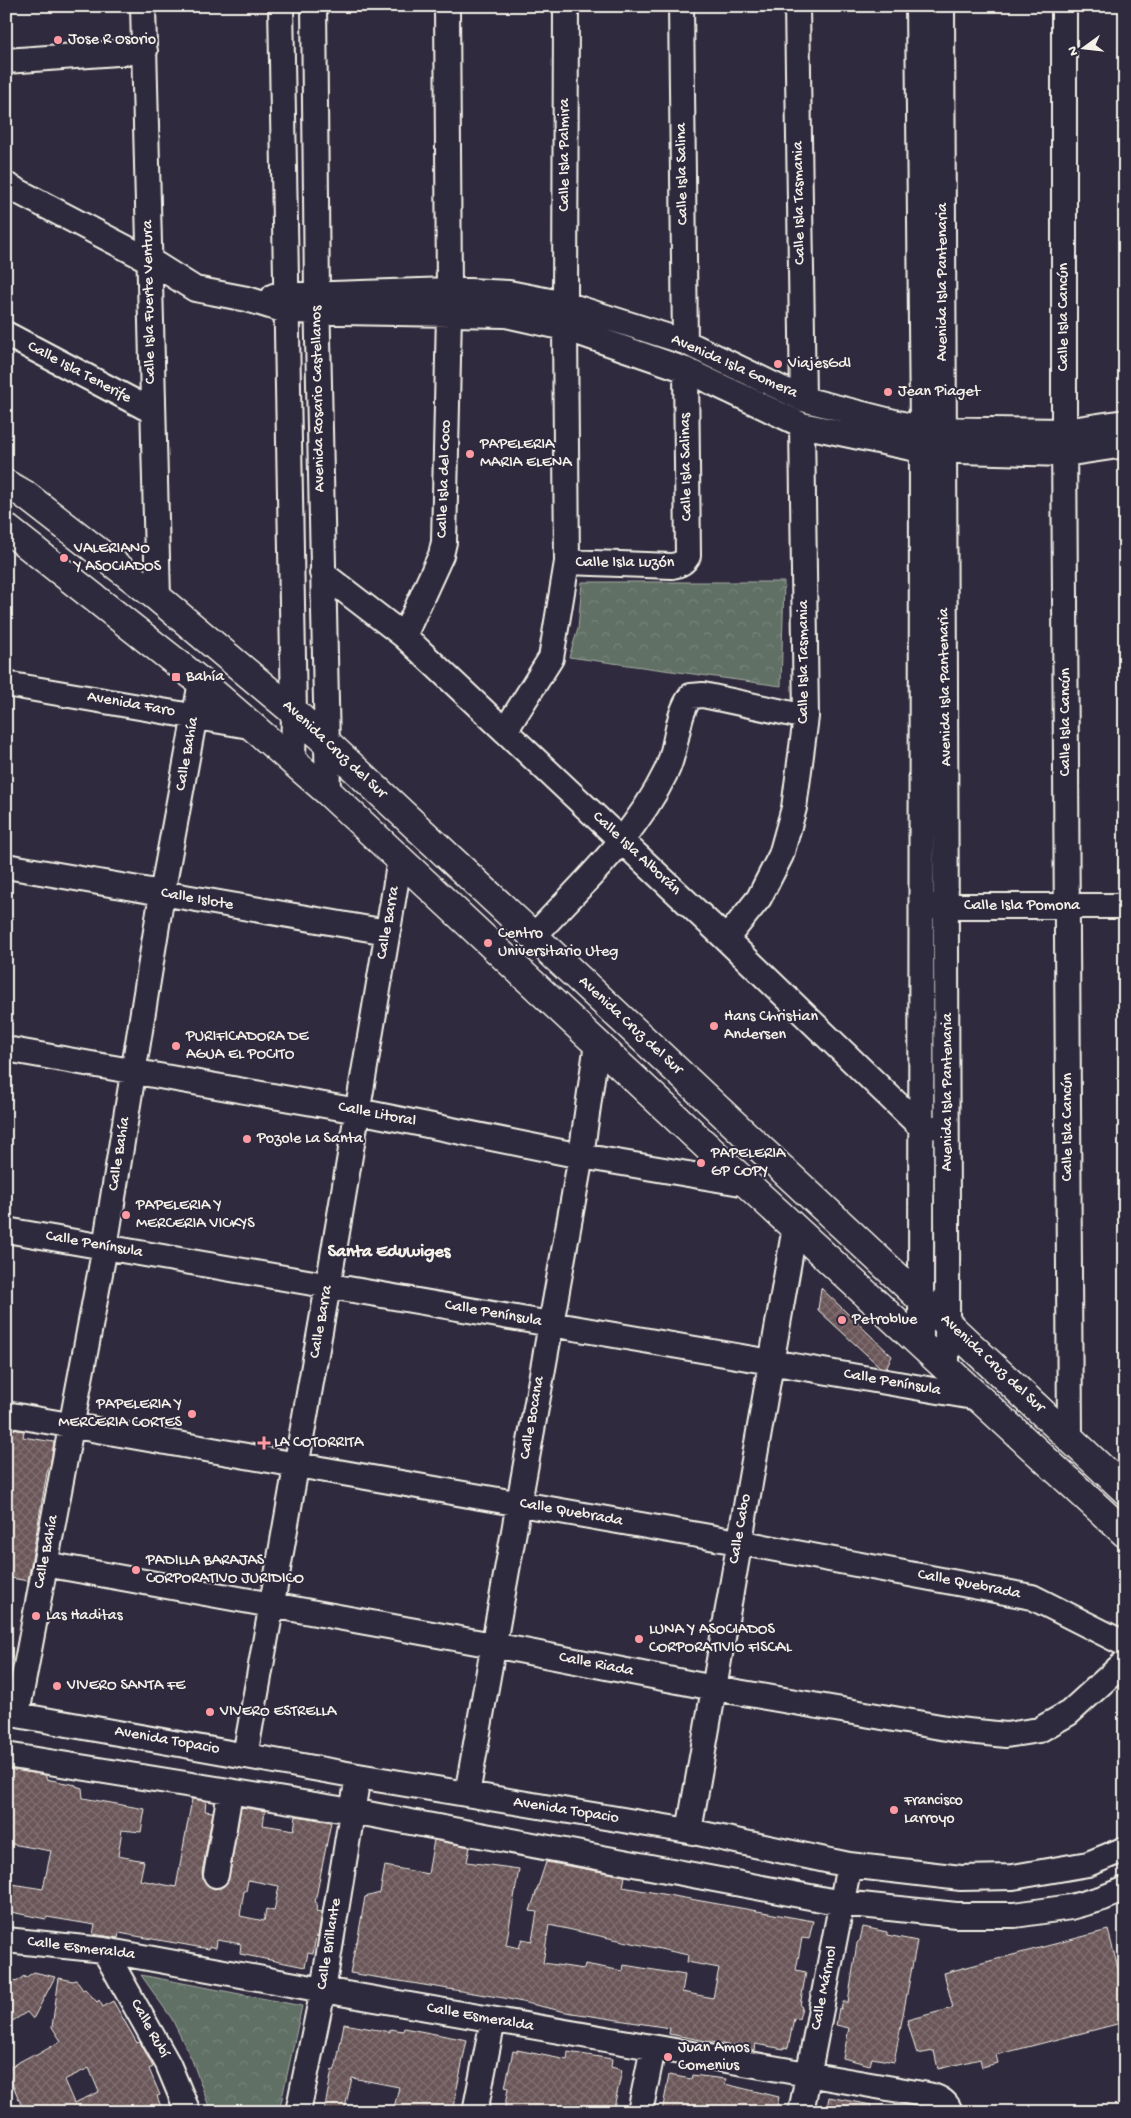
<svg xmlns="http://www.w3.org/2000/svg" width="1131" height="2118" font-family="'Gochi Hand',sans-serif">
  <defs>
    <pattern id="forest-crowns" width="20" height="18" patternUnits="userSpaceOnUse" patternTransform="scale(1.25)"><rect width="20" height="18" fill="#606f65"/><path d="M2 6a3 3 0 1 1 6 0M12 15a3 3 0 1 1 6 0" fill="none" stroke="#77847b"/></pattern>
    <pattern id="building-cross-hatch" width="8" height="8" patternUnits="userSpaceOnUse" patternTransform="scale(1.25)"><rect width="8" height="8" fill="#6a5659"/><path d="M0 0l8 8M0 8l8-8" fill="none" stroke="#806f71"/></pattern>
  </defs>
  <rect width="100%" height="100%" fill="#2f2a3d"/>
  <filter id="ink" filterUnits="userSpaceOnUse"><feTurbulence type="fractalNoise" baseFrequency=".02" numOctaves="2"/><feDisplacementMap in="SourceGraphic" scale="10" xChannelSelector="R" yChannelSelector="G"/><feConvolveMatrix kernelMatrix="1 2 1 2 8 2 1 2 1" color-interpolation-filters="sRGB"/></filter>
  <g filter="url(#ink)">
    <!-- forest -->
    <path fill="url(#forest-crowns)" stroke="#aab0a6" d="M582,582H784L781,686L569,657L578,629Z
      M141,1975L302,2006L279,2112H211L192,2060L172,2019Z"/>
    <!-- building -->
    <path fill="url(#building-cross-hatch)" stroke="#f4f1e8" fill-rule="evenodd" d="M821,1288L892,1356L886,1368L880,1367L818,1310Z
      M6,1428L24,1431L23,1437L54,1442L50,1467H48L28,1581L6,1577Z
      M9,1769L46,1775V1779L76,1785V1786L82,1788L83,1798L145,1809L141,1832L122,1830L118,1856L144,1861L140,1880L176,1887L192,1799L206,1801L205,1811L213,1812L202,1873L203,1879L207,1885L214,1889L220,1888L226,1884L229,1878L241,1807L265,1811L263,1825L294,1830L296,1816L331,1822L315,1902L317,1903L316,1911L322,1912L318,1937L316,1936L313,1954L308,1953L305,1967L240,1954L241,1944L217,1940L216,1948L209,1946V1949L119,1933L118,1938L93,1934L95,1925L47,1917L46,1919L6,1911V1883L43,1889L51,1851L6,1843V1786ZM248,1880L279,1886L274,1911L266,1909L264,1921L240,1916L244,1891H246Z
      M434,1840L470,1847L467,1862L519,1869L506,1945L519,1948L522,1939L532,1941L537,1912L530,1911L546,1862L625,1876L623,1887L813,1921L809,1939L802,1938L796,1970L806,1972L800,2006L802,2007L799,2019L794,2018L788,2048L784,2047V2049L755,2044L754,2050L669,2034L670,2028L566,2012L504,1998L350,1973L356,1943H357L365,1897L380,1893L385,1866L428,1874ZM549,1925L688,1955L687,1962L719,1968L713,1998L682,1992L685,1975L624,1965L623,1971L585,1964L584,1969L543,1963Z
      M863,1927L887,1932V1935L917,1941L894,2062L872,2058L870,2065L843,2058L849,2028L836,2025L839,2008L841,2009L843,2002H848L857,1943L860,1940Z
      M1108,1930L1125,1995V2022L996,2055L998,2063L982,2067L980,2059L938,2069L934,2051L917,2054L907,2020L953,2008L944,1973Z
      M34,1972L55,1977L33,2019L27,2012L6,2025V1985L14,1980L16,1982L24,1976L25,1978Z
      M59,1978L73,1981L76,1980L83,1990L85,1989L97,2002L99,2000L103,2007L113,2001L137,2043L140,2042L153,2067L149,2069L160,2095L157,2096L163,2112H27L25,2108L23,2109L6,2069L34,2054L35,2056L61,2041L52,2027ZM89,2068L99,2092L74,2103L64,2080Z
      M344,2024L390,2032V2029L403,2031L404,2028L467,2040L452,2112H393L399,2087L352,2078L344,2112H324L332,2070L334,2071L336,2066Z
      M517,2050L567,2060L568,2052L612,2059L611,2067L622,2070L613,2112H504L508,2088L505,2087L513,2051L517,2052Z
      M669,2075L691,2079L692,2075L726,2079L725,2084L779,2097L776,2112H662Z
      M829,2097L871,2105L870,2112H826Z"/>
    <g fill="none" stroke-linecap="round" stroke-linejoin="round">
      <!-- minor casing -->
      <g stroke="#f4f1e8" stroke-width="28">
        <path id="minor" d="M143,6L158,598
          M281,6L294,712L293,761
          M314,6L317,293L328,792
          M447,6L449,290
          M681,6L685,342
          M797,6L803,399
          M918,6L922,429L921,1345
          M942,6C943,460 948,914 947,1368
          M1064,6V431L1070,1438
          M6,61L145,51
          M6,185L149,260L195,289L247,299L286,311L506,315L565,328L686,370L802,425L921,450L1065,454L1125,445
          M274,296L449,290L509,293L565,304L685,342L803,399L922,429L1064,431L1125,422
          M565,304L566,6
          M6,334L152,411
          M567,562L672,566C679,565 684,563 688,556L686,370
          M322,573L404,636L726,939L921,1127H930
          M404,636L441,555L444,542L449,313
          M6,684L255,727
          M505,731L551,658L567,562L565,328
          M6,866L387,932
          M932,906H1125
          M534,936C581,885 635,836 666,772C678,749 675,717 691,696L703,695L806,717
          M726,939L759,898L781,855L794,808L806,717L802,425
          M6,1049L358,1111L581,1156L747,1184
          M6,1230L979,1398
          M6,1414L738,1542L1032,1597L1125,1644
          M45,1564L493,1645L714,1688L958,1730L1006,1735L1039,1730L1069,1713L1125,1662
          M6,1713L358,1776L689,1831L849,1865L961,1878L1013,1877L1088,1864L1125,1849
          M17,1714L105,1247L162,894L201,682
          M6,1755L352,1811L842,1903L956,1915H1015L1071,1907L1103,1898L1125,1889
          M245,1756L328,1286L400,859
          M467,1794L581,1156L597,1043
          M689,1831L795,1227
          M216,1875L230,1792
          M6,1940L104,1950L323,1990L928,2095C938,2097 947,2101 950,2112
          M104,1950L168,2064L188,2112
          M298,2112L323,1990L358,1776
          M475,2112L493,2020
          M640,2112L653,2048
          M801,2112L849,1865"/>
      </g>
      <!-- major casing -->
      <g stroke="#f4f1e8" stroke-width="31">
        <path id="major" d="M6,484L24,494L158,598L294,712L1125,1490
          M6,528L201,682L328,792L747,1184L1125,1533"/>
      </g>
      <!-- minor -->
      <use href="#minor" stroke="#2f2a3d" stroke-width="24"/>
      <!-- major -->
      <use href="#major" stroke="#2f2a3d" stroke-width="28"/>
    </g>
  </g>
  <!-- markers -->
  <g fill="#ff9aa2" stroke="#2f2a3d" stroke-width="2">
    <circle cx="58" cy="40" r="5"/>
    <circle cx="778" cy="364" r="5"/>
    <circle cx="888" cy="392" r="5"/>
    <circle cx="470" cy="454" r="5"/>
    <circle cx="64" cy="558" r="5"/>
    <rect x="171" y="672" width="10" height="10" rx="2.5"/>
    <circle cx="488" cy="943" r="5"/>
    <circle cx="714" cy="1026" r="5"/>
    <circle cx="176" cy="1046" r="5"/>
    <circle cx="247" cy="1139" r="5"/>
    <circle cx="701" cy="1163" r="5"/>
    <circle cx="126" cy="1215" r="5"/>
    <circle cx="842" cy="1320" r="5"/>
    <circle cx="192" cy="1414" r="5"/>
    <path d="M261.5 1435.5h5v5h5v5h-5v5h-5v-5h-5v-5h5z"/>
    <circle cx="136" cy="1570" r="5"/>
    <circle cx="36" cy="1616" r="5"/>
    <circle cx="639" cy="1639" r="5"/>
    <circle cx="57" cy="1686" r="5"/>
    <circle cx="210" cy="1712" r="5"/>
    <circle cx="894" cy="1810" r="5"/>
    <circle cx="668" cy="2057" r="5"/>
  </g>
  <g text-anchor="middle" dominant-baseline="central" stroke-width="4" stroke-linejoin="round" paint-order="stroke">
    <!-- poi labels -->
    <g font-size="16" fill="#f4f1e8" stroke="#2f2a3d" text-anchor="start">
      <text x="68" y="40">Jose R Osorio</text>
      <text x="788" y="364">ViajesGdl</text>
      <text x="898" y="392">Jean Piaget</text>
      <text x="480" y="445">PAPELERIA<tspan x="480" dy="18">MARIA ELENA</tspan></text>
      <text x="74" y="549">VALERIANO<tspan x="74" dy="18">Y ASOCIADOS</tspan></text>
      <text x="186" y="677">Bahía</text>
      <text x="498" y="934">Centro<tspan x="498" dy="18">Universitario Uteg</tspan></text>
      <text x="724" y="1017">Hans Christian<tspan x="724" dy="18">Andersen</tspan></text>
      <text x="186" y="1037">PURIFICADORA DE<tspan x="186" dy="18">AGUA EL POCITO</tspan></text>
      <text x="257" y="1139">Pozole La Santa</text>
      <text x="711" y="1154">PAPELERIA<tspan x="711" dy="18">GP COPY</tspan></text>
      <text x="136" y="1206">PAPELERIA Y<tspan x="136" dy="18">MERCERIA VICKYS</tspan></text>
      <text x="852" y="1320">Petroblue</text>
      <text x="182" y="1405" text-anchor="end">PAPELERIA Y<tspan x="182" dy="18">MERCERIA CORTES</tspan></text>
      <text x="274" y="1443">LA COTORRITA</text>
      <text x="146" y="1561">PADILLA BARAJAS<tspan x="146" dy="18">CORPORATIVO JURIDICO</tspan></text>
      <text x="46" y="1616">Las Haditas</text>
      <text x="649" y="1630">LUNA Y ASOCIADOS<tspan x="649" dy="18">CORPORATIVIO FISCAL</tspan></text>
      <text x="67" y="1686">VIVERO SANTA FE</text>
      <text x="220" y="1712">VIVERO ESTRELLA</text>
      <text x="904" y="1801">Francisco<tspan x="904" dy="18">Larroyo</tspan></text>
      <text x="678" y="2048">Juan Amos<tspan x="678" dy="18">Comenius</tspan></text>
    </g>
    <!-- street labels -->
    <g font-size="16" fill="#f4f1e8" stroke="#2f2a3d">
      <text transform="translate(565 155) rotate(-90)">Calle Isla Palmira</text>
      <text transform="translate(683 174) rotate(-91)">Calle Isla Salina</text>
      <text transform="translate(800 203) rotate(-91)">Calle Isla Tasmania</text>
      <text transform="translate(943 282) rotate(-90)">Avenida Isla Pantenaria</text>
      <text transform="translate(150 302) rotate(-91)">Calle Isla Fuerte Ventura</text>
      <text transform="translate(1064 317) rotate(-90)">Calle Isla Cancún</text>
      <text transform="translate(734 367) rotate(24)">Avenida Isla Gomera</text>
      <text transform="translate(79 373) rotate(28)">Calle Isla Tenerife</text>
      <text transform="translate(319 399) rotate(-91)">Avenida Rosario Castellanos</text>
      <text transform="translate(687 467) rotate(-91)">Calle Isla Salinas</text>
      <text transform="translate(445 479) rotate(-88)">Calle Isla del Coco</text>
      <text x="625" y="563">Calle Isla Luzón</text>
      <text transform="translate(804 662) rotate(-90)">Calle Isla Tasmania</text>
      <text transform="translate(946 687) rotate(-91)">Avenida Isla Pantenaria</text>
      <text transform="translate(131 705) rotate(10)">Avenida Faro</text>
      <text transform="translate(1066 722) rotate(-90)">Calle Isla Cancún</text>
      <text transform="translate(334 750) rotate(43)">Avenida Cruz del Sur</text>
      <text transform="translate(188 754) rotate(-80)">Calle Bahía</text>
      <text transform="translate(636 854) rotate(43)">Calle Isla Alborán</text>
      <text transform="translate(197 900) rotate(10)">Calle Islote</text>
      <text x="1022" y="906">Calle Isla Pomona</text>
      <text transform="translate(389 923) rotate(-80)">Calle Barra</text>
      <text transform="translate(630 1026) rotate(43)">Avenida Cruz del Sur</text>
      <text transform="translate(948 1092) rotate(-90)">Avenida Isla Pantenaria</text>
      <text transform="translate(377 1115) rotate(11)">Calle Litoral</text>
      <text transform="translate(1068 1127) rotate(-90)">Calle Isla Cancún</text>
      <text transform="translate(120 1154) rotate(-81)">Calle Bahía</text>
      <text transform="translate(94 1245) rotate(10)">Calle Península</text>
      <text transform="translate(493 1314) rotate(10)">Calle Península</text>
      <text transform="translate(322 1322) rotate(-80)">Calle Barra</text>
      <text transform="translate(992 1364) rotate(43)">Avenida Cruz del Sur</text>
      <text transform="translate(892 1383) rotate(10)">Calle Península</text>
      <text transform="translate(533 1418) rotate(-80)">Calle Bocana</text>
      <text transform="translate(571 1513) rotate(10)">Calle Quebrada</text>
      <text transform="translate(741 1529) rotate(-80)">Calle Cabo</text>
      <text transform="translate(47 1552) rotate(-79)">Calle Bahía</text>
      <text transform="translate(969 1585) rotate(11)">Calle Quebrada</text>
      <text transform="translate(596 1665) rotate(11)">Calle Riada</text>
      <text transform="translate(167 1741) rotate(10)">Avenida Topacio</text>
      <text transform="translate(566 1811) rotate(9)">Avenida Topacio</text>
      <text transform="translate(330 1944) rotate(-81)">Calle Brillante</text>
      <text transform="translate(81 1949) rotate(7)">Calle Esmeralda</text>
      <text transform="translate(825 1988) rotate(-79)">Calle Mármol</text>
      <text transform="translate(480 2018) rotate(10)">Calle Esmeralda</text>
      <text transform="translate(149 2029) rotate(61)">Calle Rubí</text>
    </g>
    <!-- neighbourhood labels -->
    <g font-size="18" font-weight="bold" fill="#f4f1e8" stroke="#2f2a3d">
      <text x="389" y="1252">Santa Eduwiges</text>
    </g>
  </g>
  <!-- margin -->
  <rect width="1131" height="2118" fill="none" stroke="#2f2a3d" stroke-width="25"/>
  <rect x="12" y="12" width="1106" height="2093" fill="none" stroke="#f4f1e8" stroke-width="2" filter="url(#ink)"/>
  <!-- north arrow -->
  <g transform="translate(1084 48) rotate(255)" stroke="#2f2a3d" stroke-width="4" paint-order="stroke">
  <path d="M0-4L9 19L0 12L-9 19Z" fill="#f4f1e8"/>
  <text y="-8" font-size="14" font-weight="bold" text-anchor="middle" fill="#f4f1e8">N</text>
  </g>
</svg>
